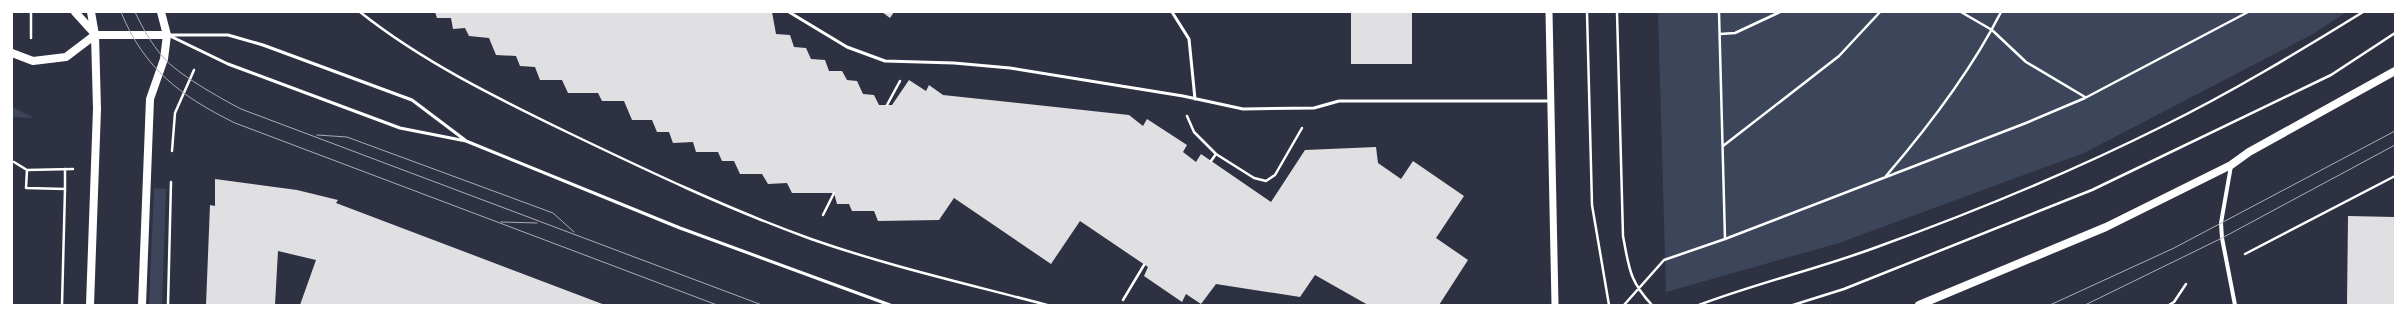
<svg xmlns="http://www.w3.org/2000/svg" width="2407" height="317" font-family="Jost,sans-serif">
  <rect width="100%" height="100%" fill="#2d3142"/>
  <!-- green -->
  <path fill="#3c4559" d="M1658,12H2347L2311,35L2084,153L1839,243L1666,292Z
    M12,107L34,118L12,117Z
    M154,188L166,189L162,305H149Z"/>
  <!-- building -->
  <path fill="#e0e0e3" d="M435,12H772L776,34L790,35L794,47L806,48L811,59L825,60L829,71H842L847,80L857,81L863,94L874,95L879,105H892L909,80L926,91L929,85L943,95L1129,115L1143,126L1147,119L1187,145L1183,152L1196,162L1201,154L1271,202L1305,150L1376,147L1378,163L1401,179L1413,161L1464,196L1436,238L1468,260L1439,305H1368L1315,275L1300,297L1216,284L1201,304L1186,294L1182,302L1144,276L1148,267L1080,221L1051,264L954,198L939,220L878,221L874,211H852L849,204H837L834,193H792L787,183L768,184L762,174H740L734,161H722L718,152H696L693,142L673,143L669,132H657L652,120H632L624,101H602L598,93H568L562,80H540L535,67L520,66L516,56L496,55L489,38L469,36L465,28L453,29L451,18H437Z
    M882,12H894L890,18Z
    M1351,12H1412V64H1351Z
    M215,179L297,190L338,200L336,203L605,305H300L316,260L278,251L275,305H206L210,205L215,206Z
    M2348,216L2395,217V305H2347Z"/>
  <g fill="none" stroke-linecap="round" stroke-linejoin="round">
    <!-- path -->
    <path stroke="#fff" stroke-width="2.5" d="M31,12V38
      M360,12C423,62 497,98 569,133C648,171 728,209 811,239C888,266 968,284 1047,305
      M1587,12L1592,205L1609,305
      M1617,12L1623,236C1629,267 1629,281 1652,305
      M1719,12L1725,239
      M1961,12L1992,30L2026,62L2085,97
      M1720,34L1735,33L1780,12
      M887,105L900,81
      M1187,116L1194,132L1216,154
      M1723,146L1839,56L1880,12
      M172,151L175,113L194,70
      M1211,161L1216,154L1254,178L1266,181L1275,175L1302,128
      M14,162L27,170L73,169
      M27,170L26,188L65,189V169
      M1886,176C1929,126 1971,71 2001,12
      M823,215L834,193
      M2245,254L2395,176
      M1123,300L1144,265
      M62,305L65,189
      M168,305L171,182
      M1624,305L1664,260L1725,239L2026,123L2085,98L2248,12
      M1699,305C1757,283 1818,269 1877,247C1974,212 2071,172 2163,126C2232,92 2298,52 2363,12
      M1793,305L1844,289L2092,190L2331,75L2395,33
      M2169,305L2174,302L2186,284"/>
    <!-- service -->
    <path stroke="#fff" stroke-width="3" d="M789,12L847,47L885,61L954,63L1010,68L1183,96L1243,109L1314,108L1339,101H1549
      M1172,12L1189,39L1195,99
      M168,35L228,64L400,128L466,141L680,228L890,305
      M169,35H228L263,45L412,100L465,140"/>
    <!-- minor -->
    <path stroke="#fff" stroke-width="4" d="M2231,166L2221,223L2222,238L2235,305"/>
    <!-- tertiary -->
    <path stroke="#fff" stroke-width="7" d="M1549,12L1555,305"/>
    <!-- secondary -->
    <path stroke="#fff" stroke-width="8" d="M75,12L95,34
      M12,53L33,61L66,57L95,35H167
      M90,305L97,109L95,35L91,12
      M142,305L150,99L164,59L167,35L161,12
      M1919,305L2106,227L2231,165L2249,152L2395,71"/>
    <!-- tram -->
    <path stroke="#abadb3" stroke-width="1" d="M121,12C144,69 182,97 235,123L717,305
      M135,12C143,29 151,43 163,57C177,74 220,98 241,109L762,305
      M317,135L347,137L553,213L574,232
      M501,222L537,223
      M2050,305L2174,248L2395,131
      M2085,305L2222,238L2395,145"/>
  </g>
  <!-- border -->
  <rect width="2407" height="317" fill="none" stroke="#ffffff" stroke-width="26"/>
</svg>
